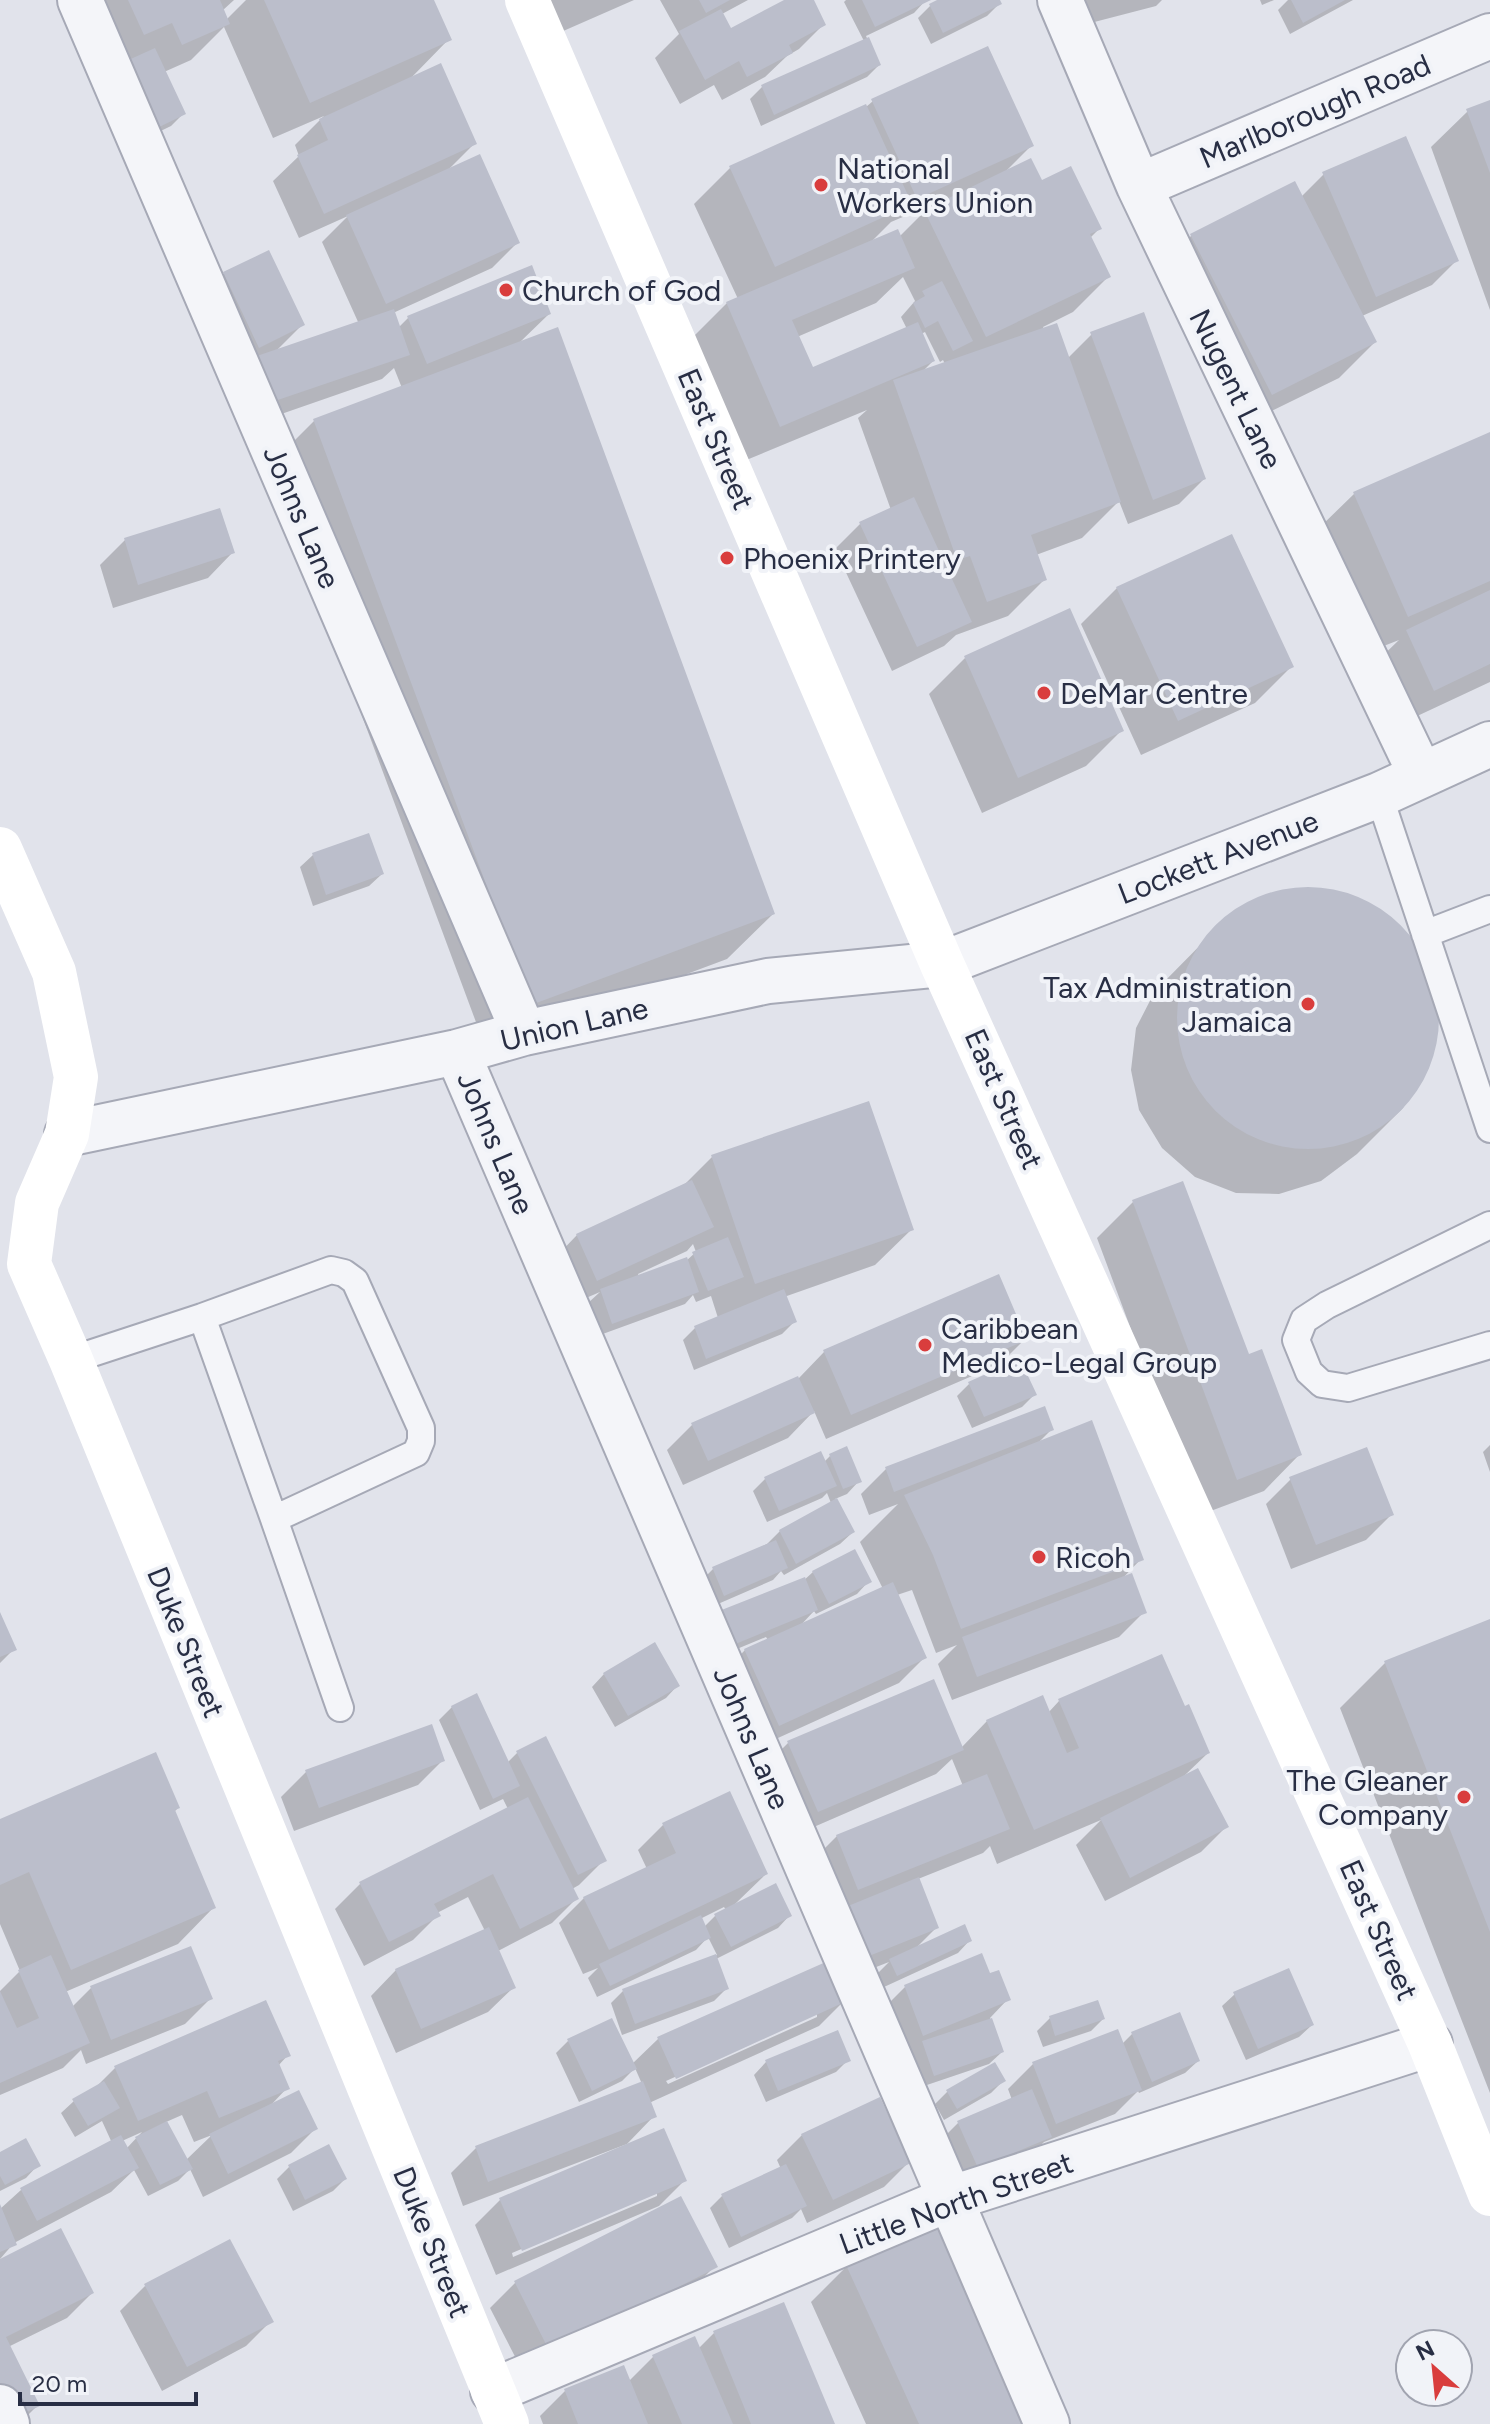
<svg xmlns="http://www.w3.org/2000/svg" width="1490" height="2424" font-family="Figtree,sans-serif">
  <rect width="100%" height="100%" fill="#e1e3eb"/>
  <!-- shadow -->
  <path fill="#0003" fill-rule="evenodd" d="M76,0H234L222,11L226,20L246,0H432L449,39L410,79L475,143L447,171L517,243L492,268L393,313L398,328L409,317L549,314L518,344L773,914L727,959L486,1049L269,466L314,421L402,388L394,368L382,379L241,428L199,299L224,274L268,253L302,325L275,352L359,324L322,242L348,216L299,238L273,181L299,156L295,145L324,116L273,138L224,27L191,60L164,72L183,114L171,126L142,140Z
    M547,0H634L561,32Z
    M660,0H748L722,14L730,31L788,0H812L824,24L799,49L787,56L765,77L722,100L714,85L680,104L655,58L679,34Z
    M846,0H926L914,13L866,36L879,65L867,77L761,126L750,99L762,87L864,41L844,2Z
    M942,0H998L999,4L987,16L931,44L918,18L931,5Z
    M1043,0H1162L1156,6L1052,33Z
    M1260,0H1274L1262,5Z
    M1288,0H1353L1290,34L1278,10Z
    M873,101L1032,145L1005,172L1041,183L1099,229L1090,238L1109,276L1073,312L1043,327L1044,330L1068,358L1092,334L1204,479L1179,504L1128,524L1119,501L1082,538L1036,555L1044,580L1008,616L956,635L944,646L892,671L835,549L860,524L891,510L858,418L867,410L744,461L691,339L727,303L738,299L694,204L730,168L866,107ZM931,205L899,237L870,243L891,222ZM903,277L915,301L901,317L907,329L812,369L797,337L876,303ZM925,332L940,362L943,360L945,364L921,373L933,361L921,334Z
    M1490,102V310L1431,147L1468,111Z
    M1324,174L1457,260L1432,285L1362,316L1375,342L1339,378L1235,429L1155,272L1191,236L1301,197Z
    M1490,434V682L1398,725L1371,667L1399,640L1371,651L1318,529L1355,493Z
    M125,540L233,552L208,578L113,608L100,565Z
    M1117,588L1291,667L1255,703L1141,755L1081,624Z
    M965,658L1122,730L1086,766L982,813L929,694Z
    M313,855L382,874L369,886L313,906L300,867Z
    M1309,888L1351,895L1388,915L1416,945L1435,985L1438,1029L1427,1071L1403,1108L1357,1154L1321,1181L1279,1194L1236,1193L1195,1177L1162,1148L1139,1110L1131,1070L1136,1028L1155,991L1231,914L1268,895Z
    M712,1157L912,1229L875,1265L784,1297L795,1321L782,1334L694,1370L683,1340L695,1328L718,1318L711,1296L696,1302L693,1295L685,1304L600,1335L588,1303L600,1292L572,1304L552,1261L577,1235L682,1187ZM693,1244L696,1252L686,1261L639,1277L638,1274L687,1251Z
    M1133,1202L1300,1454L1264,1491L1200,1515L1097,1238Z
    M1025,1339L1000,1364L826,1439L814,1411L788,1438L683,1485L667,1450L692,1425L799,1378L824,1352Z
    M970,1383L1034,1395L1022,1407L972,1428L957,1396Z
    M1044,1408L1052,1429L1037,1444L1141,1559L1121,1580L1144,1612L1119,1637L952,1700L938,1664L957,1645L936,1653L912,1590L897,1595L924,1658L899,1683L754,1749L720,1676L745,1650L768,1640L766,1637L720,1656L813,1572L869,1581L857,1594L816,1614L814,1611L800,1626L883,1589L860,1542L898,1504L869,1515L861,1494L886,1469Z
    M1490,1445V1472L1483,1452Z
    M830,1456L859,1481L847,1494L835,1499L853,1532L840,1544L784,1575L781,1571L773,1580L711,1607L701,1581L713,1569L767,1544L780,1531L831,1503L827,1493L822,1498L767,1522L753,1491L765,1479L824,1462Z
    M1291,1479L1391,1515L1366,1540L1291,1569L1266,1504Z
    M0,1617L14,1649L0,1663Z
    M1490,1622V2093L1340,1708L1385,1663Z
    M604,1674L678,1685L666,1698L615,1727L592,1687Z
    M1059,1701L1184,1709L1208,1753L1184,1776L1226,1827L1201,1852L1105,1901L1076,1845L1101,1820L997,1864L990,1846L983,1853L918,1879L936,1928L916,1948L970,1940L958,1953L884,1987L878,1973L889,1962L843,1980L833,1914L812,1861L837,1836L963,1786L952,1759L936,1774L793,1836L763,1768L788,1743L961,1748L987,1721L1048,1713Z
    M452,1707L507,1763L518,1752L604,1860L579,1885L572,1889L577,1898L552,1923L498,1951L514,1987L488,2012L396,2053L371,1996L396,1970L485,1931L468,1897L437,1913L438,1915L413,1940L364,1966L335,1909L360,1884L508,1809L503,1799L480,1810L439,1720Z
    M443,1760L418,1785L294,1831L281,1797L306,1772Z
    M178,1808L174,1812L214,1907L178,1944L65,1992L72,2007L91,1988L210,1999L185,2024L86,2064L81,2050L63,2068L0,2095V1991L20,1971L0,1924V1821Z
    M663,1825L766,1874L735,1904L790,1915L778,1928L716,1959L726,1989L714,2001L622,2035L611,2003L623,1991L717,1955L708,1937L696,1950L597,1997L588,1978L598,1968L583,1974L559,1923L584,1898L647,1869L638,1850ZM724,1907L726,1910L715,1916L704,1927L700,1919Z
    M989,1976L1008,1999L990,2018L1002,2052L989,2064L921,2087L880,2012L905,1987Z
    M1235,1994L1312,2025L1299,2037L1246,2060L1222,2006Z
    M844,2001L819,2026L649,2103L654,2116L627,2144L463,2206L451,2173L476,2148L642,2084L635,2068L622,2081L579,2102L556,2053L568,2041L632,2064L658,2039ZM817,2013V2017L668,2084L666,2081Z
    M1097,2002L1103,2019L1091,2031L1043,2047L1037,2031L1050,2018Z
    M1132,2034L1198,2061L1185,2073L1139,2093L1138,2091L1115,2114L1044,2142L1025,2161L952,2192L934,2147L959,2122L1012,2100L1008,2089L1033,2064L1122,2044Z
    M288,2055L278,2066L287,2088L271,2105L316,2128L291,2153L203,2197L190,2169L178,2181L148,2196L134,2170L111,2192L14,2243L0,2259V2209L21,2190L112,2143L102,2121L75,2137L61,2113L74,2101L94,2089L115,2068ZM182,2115L194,2142L212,2135L186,2160L166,2122ZM142,2132L126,2149L122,2141Z
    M848,2060L836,2072L766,2102L754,2075L766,2062Z
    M1004,2080L991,2093L944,2120L935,2104L947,2092Z
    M802,2135L909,2162L884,2187L807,2223L801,2209L792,2218L729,2248L710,2208L722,2196L781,2169L777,2160Z
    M0,2154L38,2165L26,2178L0,2191Z
    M289,2167L345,2179L333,2191L293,2211L277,2179Z
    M684,2181L659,2206L496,2275L475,2225L500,2200ZM657,2192V2196L513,2257L512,2253Z
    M0,2261L92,2293L67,2318L8,2347L37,2406L19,2424H0Z
    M715,2266L690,2291L525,2376L490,2308L515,2283Z
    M847,2266L1034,2424H866L811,2302Z
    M145,2286L271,2321L246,2346L162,2391L120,2311Z
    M714,2333L833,2424H543L540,2416L565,2391L629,2381L653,2357L698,2349Z"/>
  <!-- building -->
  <path fill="#bbbecb" d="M128,0H220L230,24L182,45L172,23L144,35Z
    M264,0H434L452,40L310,103Z
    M699,0H730L706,13Z
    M784,0H814L826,25L789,45L793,53L747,77L739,61L705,80L679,31L721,9L731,28Z
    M862,0H931L875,27Z
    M937,0H1000L1002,4L943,33L929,4Z
    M1291,0H1345L1303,23Z
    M869,37L881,65L774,115L761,85Z
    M988,46L1034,146L917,199L871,99Z
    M155,48L186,114L155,129L124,62Z
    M441,63L477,144L324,214L297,155L328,140L319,119Z
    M1490,100V173L1466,109Z
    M866,104L912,204L775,267L729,166Z
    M1406,136L1459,261L1376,297L1322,172Z
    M480,154L520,243L386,304L346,215Z
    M1031,158L1042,180L1071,166L1102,229L1090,234L1111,277L986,337L924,210Z
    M1295,181L1377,342L1272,395L1190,234Z
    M898,229L915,268L792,320L813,367L918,322L935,361L780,427L726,302Z
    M269,250L305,325L259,348L223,272Z
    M532,265L551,314L427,364L407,316Z
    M942,281L973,341L953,351L938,321L925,328L913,303L925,296L922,291Z
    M394,309L410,355L266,404L251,358Z
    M1144,312L1206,479L1153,500L1090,332Z
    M1057,323L1121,502L1031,535L1047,580L987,602L970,556L957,560L893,380Z
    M558,327L775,914L531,1005L313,419Z
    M1490,432V581L1408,617L1353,492Z
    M914,497L972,622L917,647L859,522Z
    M220,508L235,553L138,585L124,538Z
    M1232,534L1294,667L1178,721L1116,587Z
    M1490,590V664L1434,691L1406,630Z
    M1070,608L1124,731L1018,778L964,656Z
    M369,833L384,874L326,895L312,853Z
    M1177 1018a131 131 0 1 1 262 0a131 131 0 1 1-262 0Z
    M869,1101L914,1230L755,1284L711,1155Z
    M692,1180L714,1227L597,1281L576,1234Z
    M1183,1181L1249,1354L1262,1349L1302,1455L1237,1480L1132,1200Z
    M728,1237L744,1277L708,1291L692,1252Z
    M687,1257L699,1292L612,1324L600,1289Z
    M999,1274L1027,1340L851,1415L823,1350Z
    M784,1289L797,1322L706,1359L694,1326Z
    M1020,1359L1037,1395L984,1417L968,1382Z
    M798,1376L815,1413L708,1461L691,1423Z
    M1045,1406L1054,1430L894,1492L885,1467Z
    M1092,1420L1144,1560L961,1629L933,1555L904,1495Z
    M847,1446L862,1482L843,1489L829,1454Z
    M1367,1447L1394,1515L1316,1545L1289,1477Z
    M821,1451L837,1486L779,1511L764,1477Z
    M837,1498L855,1532L796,1564L779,1530Z
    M776,1540L788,1568L724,1596L712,1567Z
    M855,1549L872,1582L829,1604L812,1571Z
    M1132,1573L1147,1613L977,1677L962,1637Z
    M805,1577L818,1610L733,1645L719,1611Z
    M893,1582L927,1658L779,1726L744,1649Z
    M0,1612L17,1650L0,1657Z
    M1490,1619V1932L1384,1661Z
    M655,1642L680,1686L628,1716L603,1673Z
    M1162,1654L1185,1706L1189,1704L1210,1753L1034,1830L986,1720L1043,1695L1067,1753L1079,1748L1058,1699Z
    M934,1679L964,1750L818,1812L787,1741Z
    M477,1693L520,1786L493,1799L451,1706Z
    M432,1724L445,1761L319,1808L305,1770Z
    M546,1736L607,1861L578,1875L516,1751Z
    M156,1752L180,1808L175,1810L216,1908L71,1970L29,1872L0,1885V1819Z
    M1198,1768L1229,1827L1130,1878L1100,1818Z
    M987,1774L1010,1829L858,1890L836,1835Z
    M730,1791L768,1874L609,1950L583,1897L676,1853L662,1823Z
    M528,1797L579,1899L520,1929L493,1874L434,1904L441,1916L389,1942L359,1882Z
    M919,1877L939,1928L869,1956L848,1906Z
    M776,1883L792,1916L731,1947L714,1914Z
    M701,1915L711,1938L610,1986L599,1964Z
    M965,1924L972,1941L897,1976L889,1959Z
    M489,1927L516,1988L421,2029L395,1969Z
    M191,1946L213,1999L111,2040L90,1986Z
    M982,1953L990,1973L999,1970L1011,2000L923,2036L904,1985Z
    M716,1954L729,1989L635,2024L622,1989Z
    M51,1955L90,2043L0,2083V1991L17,2028L39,2018L18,1970Z
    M828,1961L847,2001L676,2079L657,2037Z
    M1289,1968L1314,2025L1258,2049L1233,1992Z
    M266,2000L291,2056L278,2061L290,2089L219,2118L207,2091L138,2121L114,2066Z
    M1098,2000L1105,2019L1055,2036L1049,2016Z
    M1180,2012L1200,2061L1152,2082L1131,2032Z
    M612,2018L637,2069L592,2091L567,2039Z
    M992,2018L1004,2052L934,2076L922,2041Z
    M1118,2029L1142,2090L1056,2124L1032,2062Z
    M838,2030L851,2061L778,2091L765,2060Z
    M995,2062L1006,2081L957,2109L946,2090Z
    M104,2081L120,2108L88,2126L72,2099Z
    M643,2081L657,2117L488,2182L475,2146Z
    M1032,2089L1052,2137L978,2168L957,2121Z
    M299,2090L318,2129L228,2174L209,2134Z
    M880,2097L911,2163L833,2200L801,2134Z
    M167,2121L193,2169L160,2185L135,2137Z
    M664,2128L687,2181L522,2251L499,2198Z
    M121,2135L139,2168L37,2221L20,2188Z
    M26,2138L41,2166L5,2185L0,2176V2152Z
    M329,2144L347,2179L305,2200L288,2165Z
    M786,2164L807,2206L741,2237L721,2194Z
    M681,2196L718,2267L550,2352L514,2281Z
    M0,2204L17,2245L0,2252Z
    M944,2220L1036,2424H919L846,2265Z
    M61,2228L94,2293L6,2337L40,2406L0,2424V2259Z
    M230,2239L274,2322L187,2367L144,2284Z
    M784,2302L835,2424H751L713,2331Z
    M695,2336L733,2424H682L652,2355Z
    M624,2365L648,2424H578L564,2389Z"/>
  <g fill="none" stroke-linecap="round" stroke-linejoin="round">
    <!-- service casing -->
    <g stroke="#a6a9b6" stroke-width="30">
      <path id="service" d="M1379,795L1490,1129
        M1425,934L1490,909
        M1490,1225L1327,1305L1304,1320L1296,1340L1309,1372L1322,1384L1348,1388L1490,1345
        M71,1360L202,1317L331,1270L344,1273L355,1281L421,1428V1441L416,1453L274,1519L202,1317
        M274,1519L340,1708"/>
    </g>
    <!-- minor casing -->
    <g stroke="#a6a9b6" stroke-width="48">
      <path id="minor" d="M80,0L524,1033
        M1060,0L1139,186L1421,775
        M1139,186L1490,36
        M457,1052L1047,2424
        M67,1134L457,1052L524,1033L768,981L942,964L1379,795L1490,744
        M493,2391L949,2199L1430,2044
        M0,2407L7,2424"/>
    </g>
    <!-- service -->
    <use href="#service" stroke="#f4f5f9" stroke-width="26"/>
    <!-- minor -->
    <use href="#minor" stroke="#f4f5f9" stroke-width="44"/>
    <!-- secondary -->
    <path stroke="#fff" stroke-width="44" d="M527,0L942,964L1430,2044L1490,2194
      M0,849L54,972L76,1077L67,1134L37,1203L29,1264L71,1360L507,2424"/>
  </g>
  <!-- markers -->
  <g fill="#d93d3d" stroke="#f1f3f8" stroke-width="3">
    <circle cx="821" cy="185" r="8"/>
    <circle cx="506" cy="290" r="8"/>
    <circle cx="727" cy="558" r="8"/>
    <circle cx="1044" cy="693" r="8"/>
    <circle cx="1308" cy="1004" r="8"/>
    <circle cx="925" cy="1345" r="8"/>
    <circle cx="1039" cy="1557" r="8"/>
    <circle cx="1464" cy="1797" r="8"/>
  </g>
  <g text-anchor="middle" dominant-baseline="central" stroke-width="8" stroke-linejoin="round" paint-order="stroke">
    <!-- street labels -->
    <g font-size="30" fill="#282e44" stroke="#f1f3f8">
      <text transform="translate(1315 111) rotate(-23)">Marlborough Road</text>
      <text transform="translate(1236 389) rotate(64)">Nugent Lane</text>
      <text transform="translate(716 439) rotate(67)">East Street</text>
      <text transform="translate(302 517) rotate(67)">Johns Lane</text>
      <text transform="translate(1218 857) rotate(-21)">Lockett Avenue</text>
      <text transform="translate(574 1024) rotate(-13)">Union Lane</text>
      <text transform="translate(1004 1099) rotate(66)">East Street</text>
      <text transform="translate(496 1143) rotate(67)">Johns Lane</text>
      <text transform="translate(186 1642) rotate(68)">Duke Street</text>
      <text transform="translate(752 1738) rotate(67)">Johns Lane</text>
      <text transform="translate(1379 1930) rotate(66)">East Street</text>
      <text transform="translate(956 2203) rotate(-20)">Little North Street</text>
      <text transform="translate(432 2242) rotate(68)">Duke Street</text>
    </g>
    <!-- poi labels -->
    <g font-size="30" fill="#282e44" stroke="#f1f3f8" text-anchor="start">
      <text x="837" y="168">National<tspan x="837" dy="34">Workers Union</tspan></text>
      <text x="522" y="290">Church of God</text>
      <text x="743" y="558">Phoenix Printery</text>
      <text x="1060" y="693">DeMar Centre</text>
      <text x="1292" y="987" text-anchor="end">Tax Administration<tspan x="1292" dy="34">Jamaica</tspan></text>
      <text x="941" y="1328">Caribbean<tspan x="941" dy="34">Medico-Legal Group</tspan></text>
      <text x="1055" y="1557">Ricoh</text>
      <text x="1448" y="1780" text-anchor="end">The Gleaner<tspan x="1448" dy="34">Company</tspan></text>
    </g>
  </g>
  <!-- north arrow -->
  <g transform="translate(1434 2368) rotate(333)"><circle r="38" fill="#f1f3f8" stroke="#a1a4b0" stroke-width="2"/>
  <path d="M0-6L14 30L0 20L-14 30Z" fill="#d93d3d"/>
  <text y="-12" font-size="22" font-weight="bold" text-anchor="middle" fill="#282e44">N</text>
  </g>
  <!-- scale -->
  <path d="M20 2392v12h176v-12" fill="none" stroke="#282e44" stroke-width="4"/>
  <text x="32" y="2392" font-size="24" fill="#282e44" stroke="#f1f3f8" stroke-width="6" paint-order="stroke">20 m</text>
</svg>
